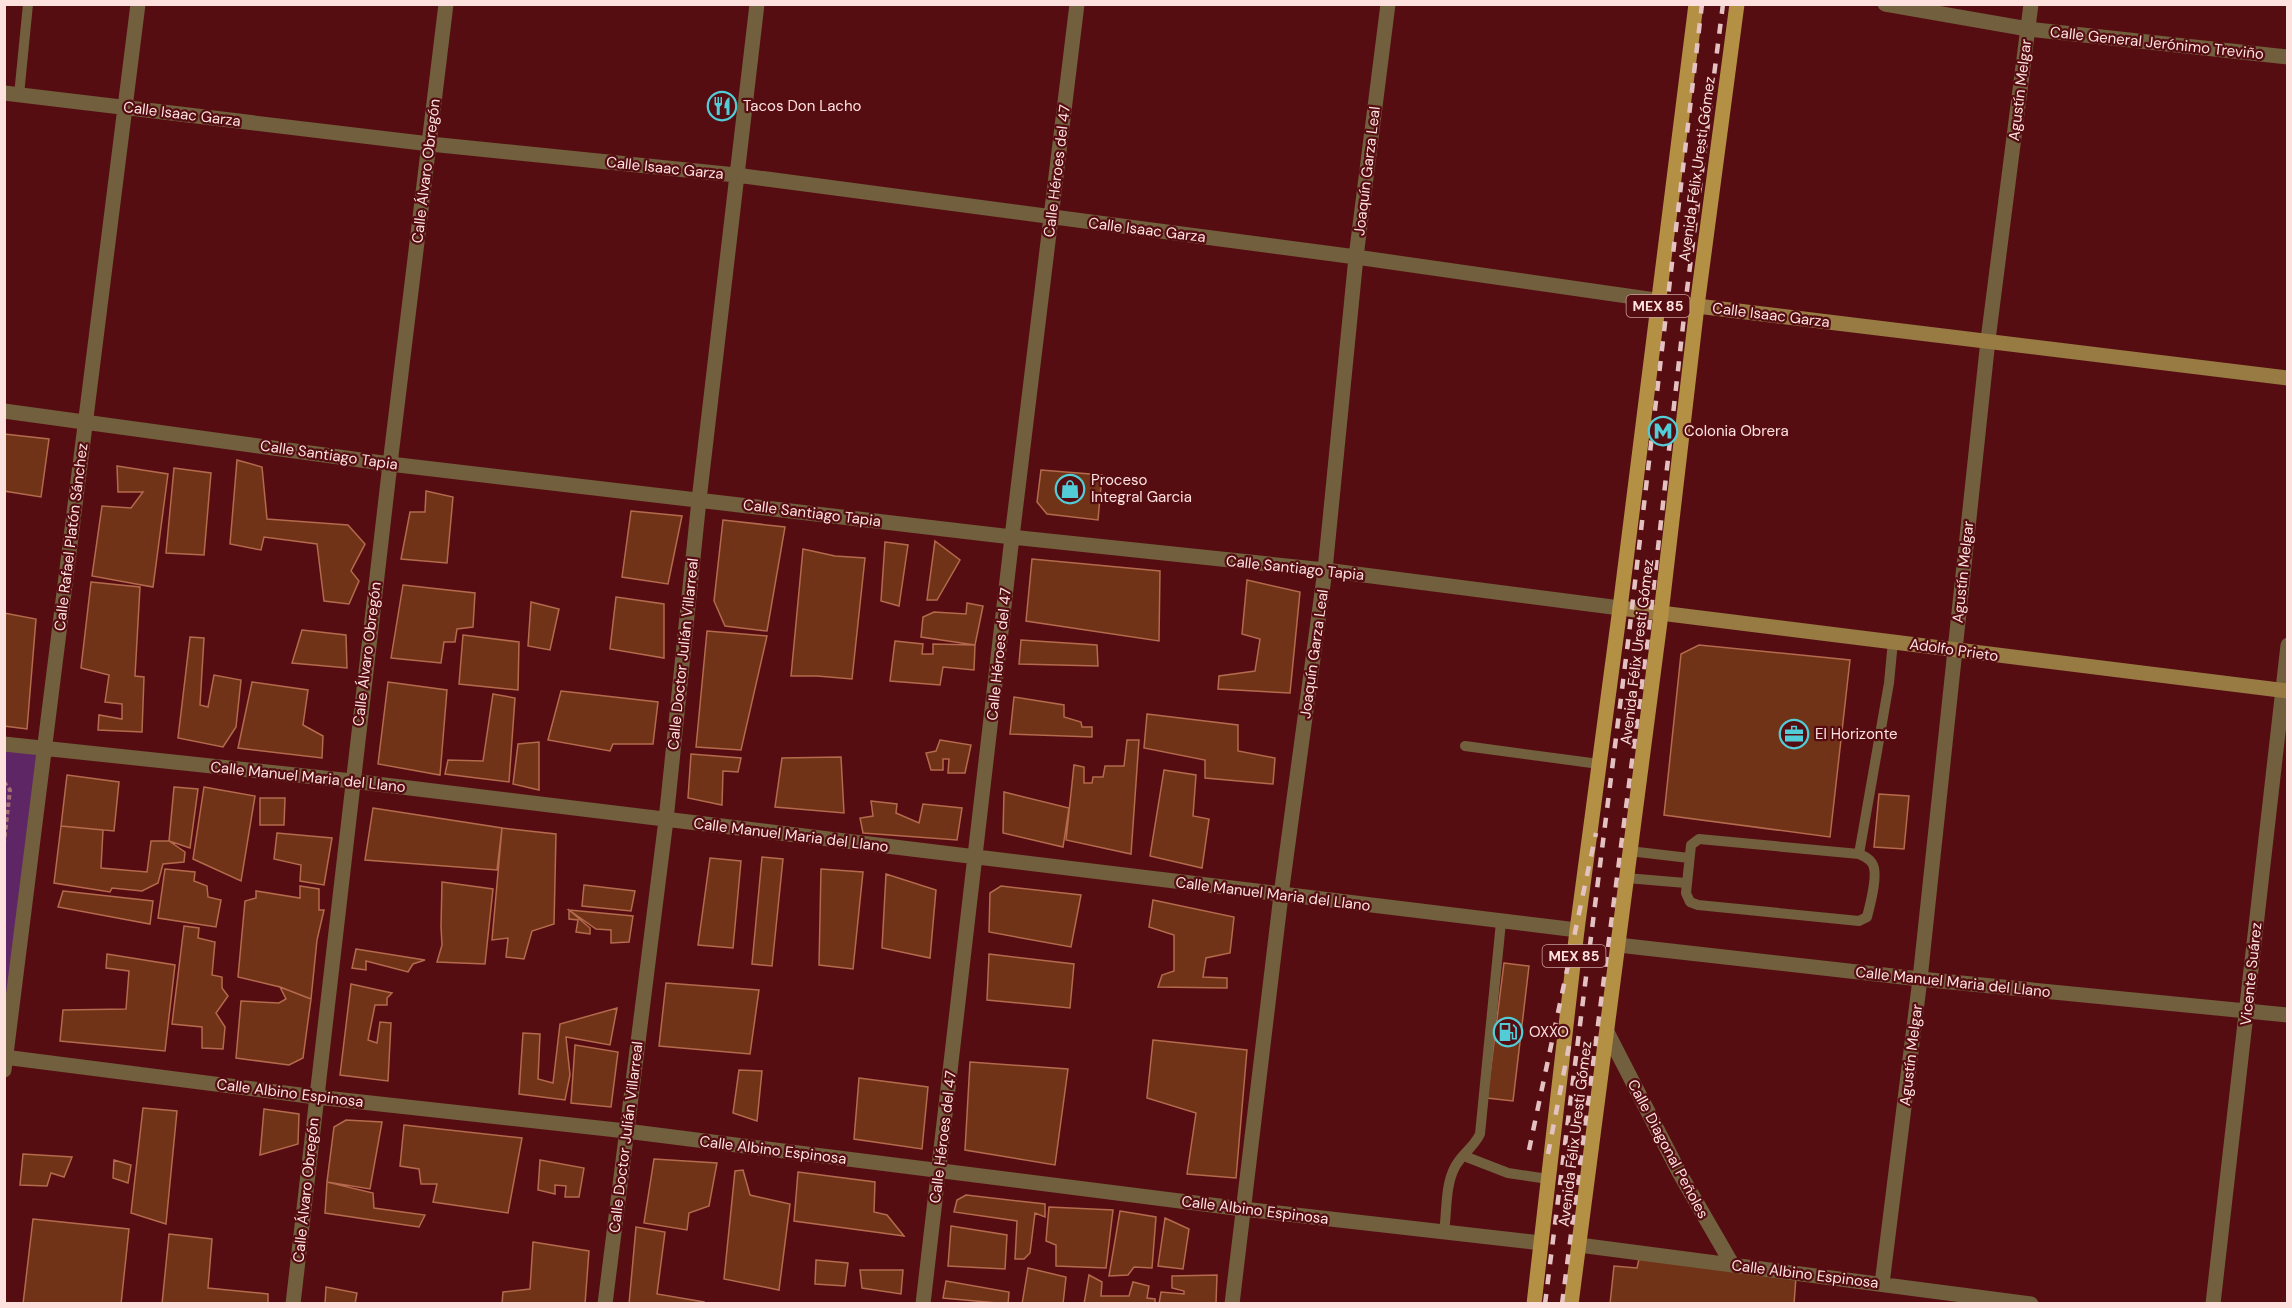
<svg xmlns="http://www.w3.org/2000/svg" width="2292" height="1308" font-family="'DM Sans',sans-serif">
  <rect width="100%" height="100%" fill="#560d12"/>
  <!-- green -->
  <path fill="#5e2665" d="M5,744L46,748L5,1057Z"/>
  <!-- building -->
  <path fill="#713317" stroke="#b46a4c" stroke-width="1.5" d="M4,434L49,439L41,497L4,491Z
    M237,460L262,467L267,519L348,525L365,544L351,571L359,581L349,604L324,601L317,544L264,537L261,550L230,544Z
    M117,466L168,474L153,587L92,576L102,506L131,508L143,492H118Z
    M174,468L211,473L204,555L166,553Z
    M1041,470L1102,475L1098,520L1047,514L1037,502Z
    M426,491L453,497L447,563L401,559L410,512H425Z
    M631,511L682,516L668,584L622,577Z
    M723,520L785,527L767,631L725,626L714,601Z
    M935,541L960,560L937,600H927Z
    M885,542L908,545L899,606L881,601Z
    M803,549L835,556L865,558L852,679L817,676H791Z
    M1032,559L1160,571L1159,641L1026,621Z
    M1247,580L1300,592L1290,693L1218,689L1219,676L1255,671L1260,639L1242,634Z
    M91,582L140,587L135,676L144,677L142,732L98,730L99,715L122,719V704L105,702L109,675L81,668Z
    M403,585L475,593L473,627L457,629L455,642H444L441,663L391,658Z
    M616,597L664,604V658L610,649Z
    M531,602L559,609L550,650L528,646Z
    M967,603L983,606L975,645L921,637L923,617L934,612L966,614Z
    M4,613L36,619L27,729L4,726Z
    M302,630L346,635L347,668L292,663Z
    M707,631L767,636L741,750L696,747Z
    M463,635L519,642L518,690L459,684Z
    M190,637L204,638L200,705L208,707L214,675L241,680L236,727L223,747L178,738Z
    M1021,640L1097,645L1098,666L1019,664Z
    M895,641L923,644L922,654H933V644L975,645L974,670L943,667L940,685L890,681Z
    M1699,645L1850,660L1830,837L1664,815L1681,654Z
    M252,682L308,690L303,725L323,736L322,758L238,748Z
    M388,682L447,690L440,775L378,764Z
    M561,691L658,702L653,744H613L610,751L548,740Z
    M493,694L515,698L509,782L445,774L448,760L483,761Z
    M1014,697L1064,705V717L1081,722L1082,727H1092V737L1010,734Z
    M1147,714L1238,725V751L1275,758L1273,784L1205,778V760L1144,748Z
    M940,740L971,745L965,773H948L949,759H943V770H931L926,753L936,751Z
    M1127,740H1139L1131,854L1066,840L1074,765L1084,767V783H1092L1093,777H1103L1105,766H1124Z
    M539,742V790L513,784L518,744Z
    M691,754L741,758L738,772L723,771L722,805L688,798Z
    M841,757L844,813L775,807L782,758Z
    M1164,770L1196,775L1193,816L1209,819L1202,868L1150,856Z
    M67,775L119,782L114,831L61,826Z
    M174,787L198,789L190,848L169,841Z
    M204,787L255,796L241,881L193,859Z
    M1004,792L1069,808L1063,847L1003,833Z
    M1879,794L1909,796L1904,849L1874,847Z
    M260,798H285L284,825H260Z
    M871,801L897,804L896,813L919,823L923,804L962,808L957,840L863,833L860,818L873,816Z
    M373,808L502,828L497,870L365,860Z
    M61,826L103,830L101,868L147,872L151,841H169L185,852L184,862L163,864L158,883L142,891L112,888L110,892L54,883Z
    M502,828L556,834L554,924L532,931L524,959L506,957L508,938L492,940Z
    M277,833L332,838L324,885L300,881L301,865L274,859Z
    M762,857L783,859L772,966L752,964Z
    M710,858L741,861L733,948L698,945Z
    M165,869L195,872L194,881L207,886L208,897L221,900L216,927L158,918Z
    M821,869L863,872L853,969L819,965Z
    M886,874L936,890L930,958L882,948Z
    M442,882L493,889L485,964L437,962L442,945L441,927Z
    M584,885L635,891L631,911L582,906Z
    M300,886L319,889V910H324L317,940L311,999L280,987L238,977L245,901L256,898V891L300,898Z
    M1001,886L1081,895L1071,947L989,932L990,893Z
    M63,891L153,901L150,924L58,907Z
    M1153,900L1234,917L1230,953L1206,958L1203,977L1227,978V988L1158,987L1162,975L1174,971V935L1149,927Z
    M569,910L590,928V934L576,932L578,920L569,919Z
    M569,910L633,916L629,942L611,943V930L596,929Z
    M184,926L199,928L198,938L215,942L212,975L222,977V988L228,996L216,1013L225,1027L223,1049L202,1048V1027L172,1024Z
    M356,949L425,960L413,964L408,972L366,961V970L352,968Z
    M107,954L175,965L165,1051L60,1041L63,1010L126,1009L129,971L106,968Z
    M989,954L1074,964L1070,1008L987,1000Z
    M1504,963L1529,966L1513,1101L1487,1098Z
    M666,983L759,990L750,1054L659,1046Z
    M351,984L392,993L387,998V1005H375L368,1040L377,1043L380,1022L391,1023L388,1081L340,1075Z
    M280,987L311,999L303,1058L289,1065L236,1058L241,1001L279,1003L286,999Z
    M617,1008L610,1045L566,1037L570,1075L565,1100L519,1094L523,1033L540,1034L538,1079L553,1083L560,1024Z
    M1153,1040L1247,1050L1236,1178L1187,1174L1196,1113L1147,1098Z
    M575,1045L618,1052L611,1107L571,1103Z
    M970,1062L1068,1069L1055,1165L965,1150Z
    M739,1070L762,1071L757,1121L733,1113Z
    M859,1078L928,1087L922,1149L854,1139Z
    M143,1108L177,1111L166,1224L131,1213Z
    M264,1109L299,1114L298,1144L260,1155Z
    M346,1120L382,1122L370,1189L327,1182L334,1127Z
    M404,1125L522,1138L508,1213L433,1202L437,1184H421L419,1169L400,1166Z
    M23,1154L72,1157L64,1177L51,1173L47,1186L20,1185Z
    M654,1159L717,1163L709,1206L689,1213L687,1230L644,1223Z
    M114,1160L131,1165L128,1183L113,1178Z
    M540,1160L584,1168L579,1197H565L566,1186L555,1185V1194L538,1190Z
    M743,1170L750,1195L790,1204L779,1290L724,1279L735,1171Z
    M798,1172L875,1182L874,1212L887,1215L904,1236L794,1221Z
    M327,1182L373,1193L374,1208L425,1215L419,1227L325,1213Z
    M966,1195L1045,1204V1217L1035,1213L1030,1253L1024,1259H1015L1017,1221L954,1212L957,1200Z
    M1049,1207L1113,1210L1106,1268L1056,1266V1245L1046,1241Z
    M1120,1211L1156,1217L1152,1268L1134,1267L1128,1275L1109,1276Z
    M1165,1218L1189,1229L1183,1269L1158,1266Z
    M33,1219L129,1229L121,1304H23Z
    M951,1226L1007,1235L1005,1269L948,1266Z
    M636,1227L665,1232L657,1294L704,1302V1304H629Z
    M169,1234L212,1239L208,1288L268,1294V1304H162Z
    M533,1242L589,1251L585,1304H502L503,1292L530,1289Z
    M1639,1259L1796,1277L1794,1304H1610L1614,1266L1637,1268Z
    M816,1260L848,1263L845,1286L815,1284Z
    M1028,1268L1066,1277L1063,1304H1022Z
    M860,1270H903L901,1294L862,1288Z
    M1089,1275L1102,1282L1101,1296H1129L1133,1282L1149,1286L1147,1298L1155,1299V1304H1084Z
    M1217,1275L1216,1304H1159L1161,1292L1184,1294V1291L1172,1288V1276Z
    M946,1281L1009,1292L1008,1304L943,1298Z
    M326,1287L357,1293L355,1304H325Z"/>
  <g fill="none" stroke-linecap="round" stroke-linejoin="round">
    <!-- path -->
    <path stroke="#a26d6f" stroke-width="4" stroke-dasharray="4.5 3" stroke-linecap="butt" d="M4,782L10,790L4,842"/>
    <!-- lane -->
    <path stroke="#715f3d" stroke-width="10" d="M19,95L28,4
      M1465,746L1599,764
      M1699,839L1859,854C1864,856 1869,858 1872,863C1879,873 1870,905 1867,917L1859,921L1698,905L1690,902L1686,893L1691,845Z
      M1629,851L1689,858
      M1859,854L1889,683L1893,641
      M1626,878L1686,883
      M1464,1156L1508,1173L1548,1179
      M1444,1232C1447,1212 1445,1185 1455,1167C1461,1155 1474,1147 1480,1134L1501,922"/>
    <!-- street -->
    <path stroke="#715f3d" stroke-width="15" d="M1885,4L2028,29L2288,57
      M4,93L430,144L736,175L1356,257L1697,306
      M4,411L390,464L1012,537L1325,570L1620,608
      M4,744L352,781L1577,930
      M1618,945L1920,979L2288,1015
      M1607,1032L1680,1174L1732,1264
      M4,1057L316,1097L626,1131L1243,1209L1541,1243
      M4,1070L138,4
      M1579,1245L2031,1304
      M1882,1284L1920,979L1988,340L2031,4
      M293,1304L390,464L446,4
      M605,1304L666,820L699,500L757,4
      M923,1304L1012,537L1077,4
      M1232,1304L1281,895L1325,570L1356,257L1388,4
      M2213,1304L2288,645"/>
    <!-- secondary -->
    <path stroke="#977b43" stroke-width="15" d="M1697,306L2288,378
      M1620,608L2288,691"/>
    <!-- primary -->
    <path stroke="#b49045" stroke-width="15" d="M1534,1304L1577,930L1620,608L1696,4
      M1571,1304L1661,614L1697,306L1737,4"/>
    <!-- rail -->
    <path stroke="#e4c2c1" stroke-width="4.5" stroke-dasharray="10 10" stroke-linecap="butt" d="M1529,1150L1596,833
      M1548,1154L1569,1046
      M1545,1304L1629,634L1702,4
      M1562,1304L1648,637L1687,290L1723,4"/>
  </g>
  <!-- icons -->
  <defs>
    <g id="restaurant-ring" transform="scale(1.5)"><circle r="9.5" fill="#560d12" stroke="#52ccd6" stroke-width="1.5"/><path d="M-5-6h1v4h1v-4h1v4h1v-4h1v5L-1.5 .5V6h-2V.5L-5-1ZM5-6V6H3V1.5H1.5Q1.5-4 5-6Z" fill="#52ccd6"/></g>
    <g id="metro-ring" transform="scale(1.5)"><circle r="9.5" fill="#560d12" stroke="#52ccd6" stroke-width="1.5"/><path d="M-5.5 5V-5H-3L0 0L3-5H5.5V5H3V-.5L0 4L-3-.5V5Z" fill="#52ccd6"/></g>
    <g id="shop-ring" transform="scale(1.5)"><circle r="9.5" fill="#560d12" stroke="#52ccd6" stroke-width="1.5"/><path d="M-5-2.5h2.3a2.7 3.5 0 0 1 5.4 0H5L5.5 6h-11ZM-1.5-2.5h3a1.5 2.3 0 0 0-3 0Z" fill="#52ccd6"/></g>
    <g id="office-ring" transform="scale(1.5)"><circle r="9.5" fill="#560d12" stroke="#52ccd6" stroke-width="1.5"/><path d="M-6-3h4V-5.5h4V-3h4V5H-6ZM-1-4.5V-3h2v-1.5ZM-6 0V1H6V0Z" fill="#52ccd6"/></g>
    <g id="fuel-ring" transform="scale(1.5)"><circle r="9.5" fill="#560d12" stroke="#52ccd6" stroke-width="1.5"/><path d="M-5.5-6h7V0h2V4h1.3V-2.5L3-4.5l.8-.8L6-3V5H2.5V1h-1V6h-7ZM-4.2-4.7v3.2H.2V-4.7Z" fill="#52ccd6"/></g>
  </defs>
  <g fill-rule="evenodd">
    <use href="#restaurant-ring" x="722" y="106"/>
    <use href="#metro-ring" x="1663" y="431"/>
    <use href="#shop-ring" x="1070" y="489"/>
    <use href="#office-ring" x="1794" y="734"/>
    <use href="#fuel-ring" x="1508" y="1032"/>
  </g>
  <g text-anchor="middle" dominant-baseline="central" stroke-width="4.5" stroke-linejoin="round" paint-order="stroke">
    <!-- shield labels -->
    <g fill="#560d12" stroke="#cba1a2" stroke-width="1.5">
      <rect x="1626.5" y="295" width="63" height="22" rx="4.5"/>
      <rect x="1542.5" y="945" width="63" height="22" rx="4.5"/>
    </g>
    <g font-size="14" font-weight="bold" fill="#fde1df">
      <text x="1658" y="306">MEX 85</text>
      <text x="1574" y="956">MEX 85</text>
    </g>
    <!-- street labels -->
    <g font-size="15" fill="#fde1df" stroke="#560d12">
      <text transform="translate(2157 43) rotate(6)">Calle General Jerónimo Treviño</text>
      <text transform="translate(2020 90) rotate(-83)">Agustín Melgar</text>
      <text transform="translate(182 114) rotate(7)">Calle Isaac Garza</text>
      <text transform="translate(665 168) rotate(6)">Calle Isaac Garza</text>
      <text transform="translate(1697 169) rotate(-82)">Avenida Félix Uresti Gómez</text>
      <text transform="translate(426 171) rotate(-83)">Calle Álvaro Obregón</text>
      <text transform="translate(1057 171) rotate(-83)">Calle Héroes del 47</text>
      <text transform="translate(1367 171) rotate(-83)">Joaquín Garza Leal</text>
      <text transform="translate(1147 230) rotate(7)">Calle Isaac Garza</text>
      <text transform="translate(1771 315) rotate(7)">Calle Isaac Garza</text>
      <text transform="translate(329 455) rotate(8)">Calle Santiago Tapia</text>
      <text transform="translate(812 513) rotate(7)">Calle Santiago Tapia</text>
      <text transform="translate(71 537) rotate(-83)">Calle Rafael Platón Sánchez</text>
      <text transform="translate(1295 568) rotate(6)">Calle Santiago Tapia</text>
      <text transform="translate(1963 572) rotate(-84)">Agustín Melgar</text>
      <text transform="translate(1954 650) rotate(8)">Adolfo Prieto</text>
      <text transform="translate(1637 652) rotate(-83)">Avenida Félix Uresti Gómez</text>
      <text transform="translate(367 654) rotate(-83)">Calle Álvaro Obregón</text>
      <text transform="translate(683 654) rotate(-84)">Calle Doctor Julián Villarreal</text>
      <text transform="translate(999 654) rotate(-84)">Calle Héroes del 47</text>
      <text transform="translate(1314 654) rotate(-82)">Joaquín Garza Leal</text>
      <text transform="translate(308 777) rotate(6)">Calle Manuel Maria del Llano</text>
      <text transform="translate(791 835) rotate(7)">Calle Manuel Maria del Llano</text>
      <text transform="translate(1273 894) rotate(7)">Calle Manuel Maria del Llano</text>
      <text transform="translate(2251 974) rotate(-84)">Vicente Suárez</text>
      <text transform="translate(1953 982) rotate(6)">Calle Manuel Maria del Llano</text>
      <text transform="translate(1911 1055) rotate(-83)">Agustín Melgar</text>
      <text transform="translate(290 1093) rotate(7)">Calle Albino Espinosa</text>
      <text transform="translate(1575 1134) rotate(-83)">Avenida Félix Uresti Gómez</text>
      <text transform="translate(626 1137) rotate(-83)">Calle Doctor Julián Villarreal</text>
      <text transform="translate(943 1137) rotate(-83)">Calle Héroes del 47</text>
      <text transform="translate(1668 1149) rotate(62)">Calle Diagonal Peñoles</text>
      <text transform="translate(773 1150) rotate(7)">Calle Albino Espinosa</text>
      <text transform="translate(306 1190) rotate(-84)">Calle Álvaro Obregón</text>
      <text transform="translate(1255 1210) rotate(7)">Calle Albino Espinosa</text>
      <text transform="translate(1805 1274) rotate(7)">Calle Albino Espinosa</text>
    </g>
    <!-- poi labels -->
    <g font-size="15" fill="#fde1df" stroke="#560d12" text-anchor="start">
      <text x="743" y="106">Tacos Don Lacho</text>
      <text x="1684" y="431">Colonia Obrera</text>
      <text x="1091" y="480">Proceso<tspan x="1091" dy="17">Integral Garcia</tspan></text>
      <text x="1815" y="734">El Horizonte</text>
      <text x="1529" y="1032">OXXO</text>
    </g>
  </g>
  <!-- border -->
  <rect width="2292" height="1308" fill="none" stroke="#fde1df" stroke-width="12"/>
</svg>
